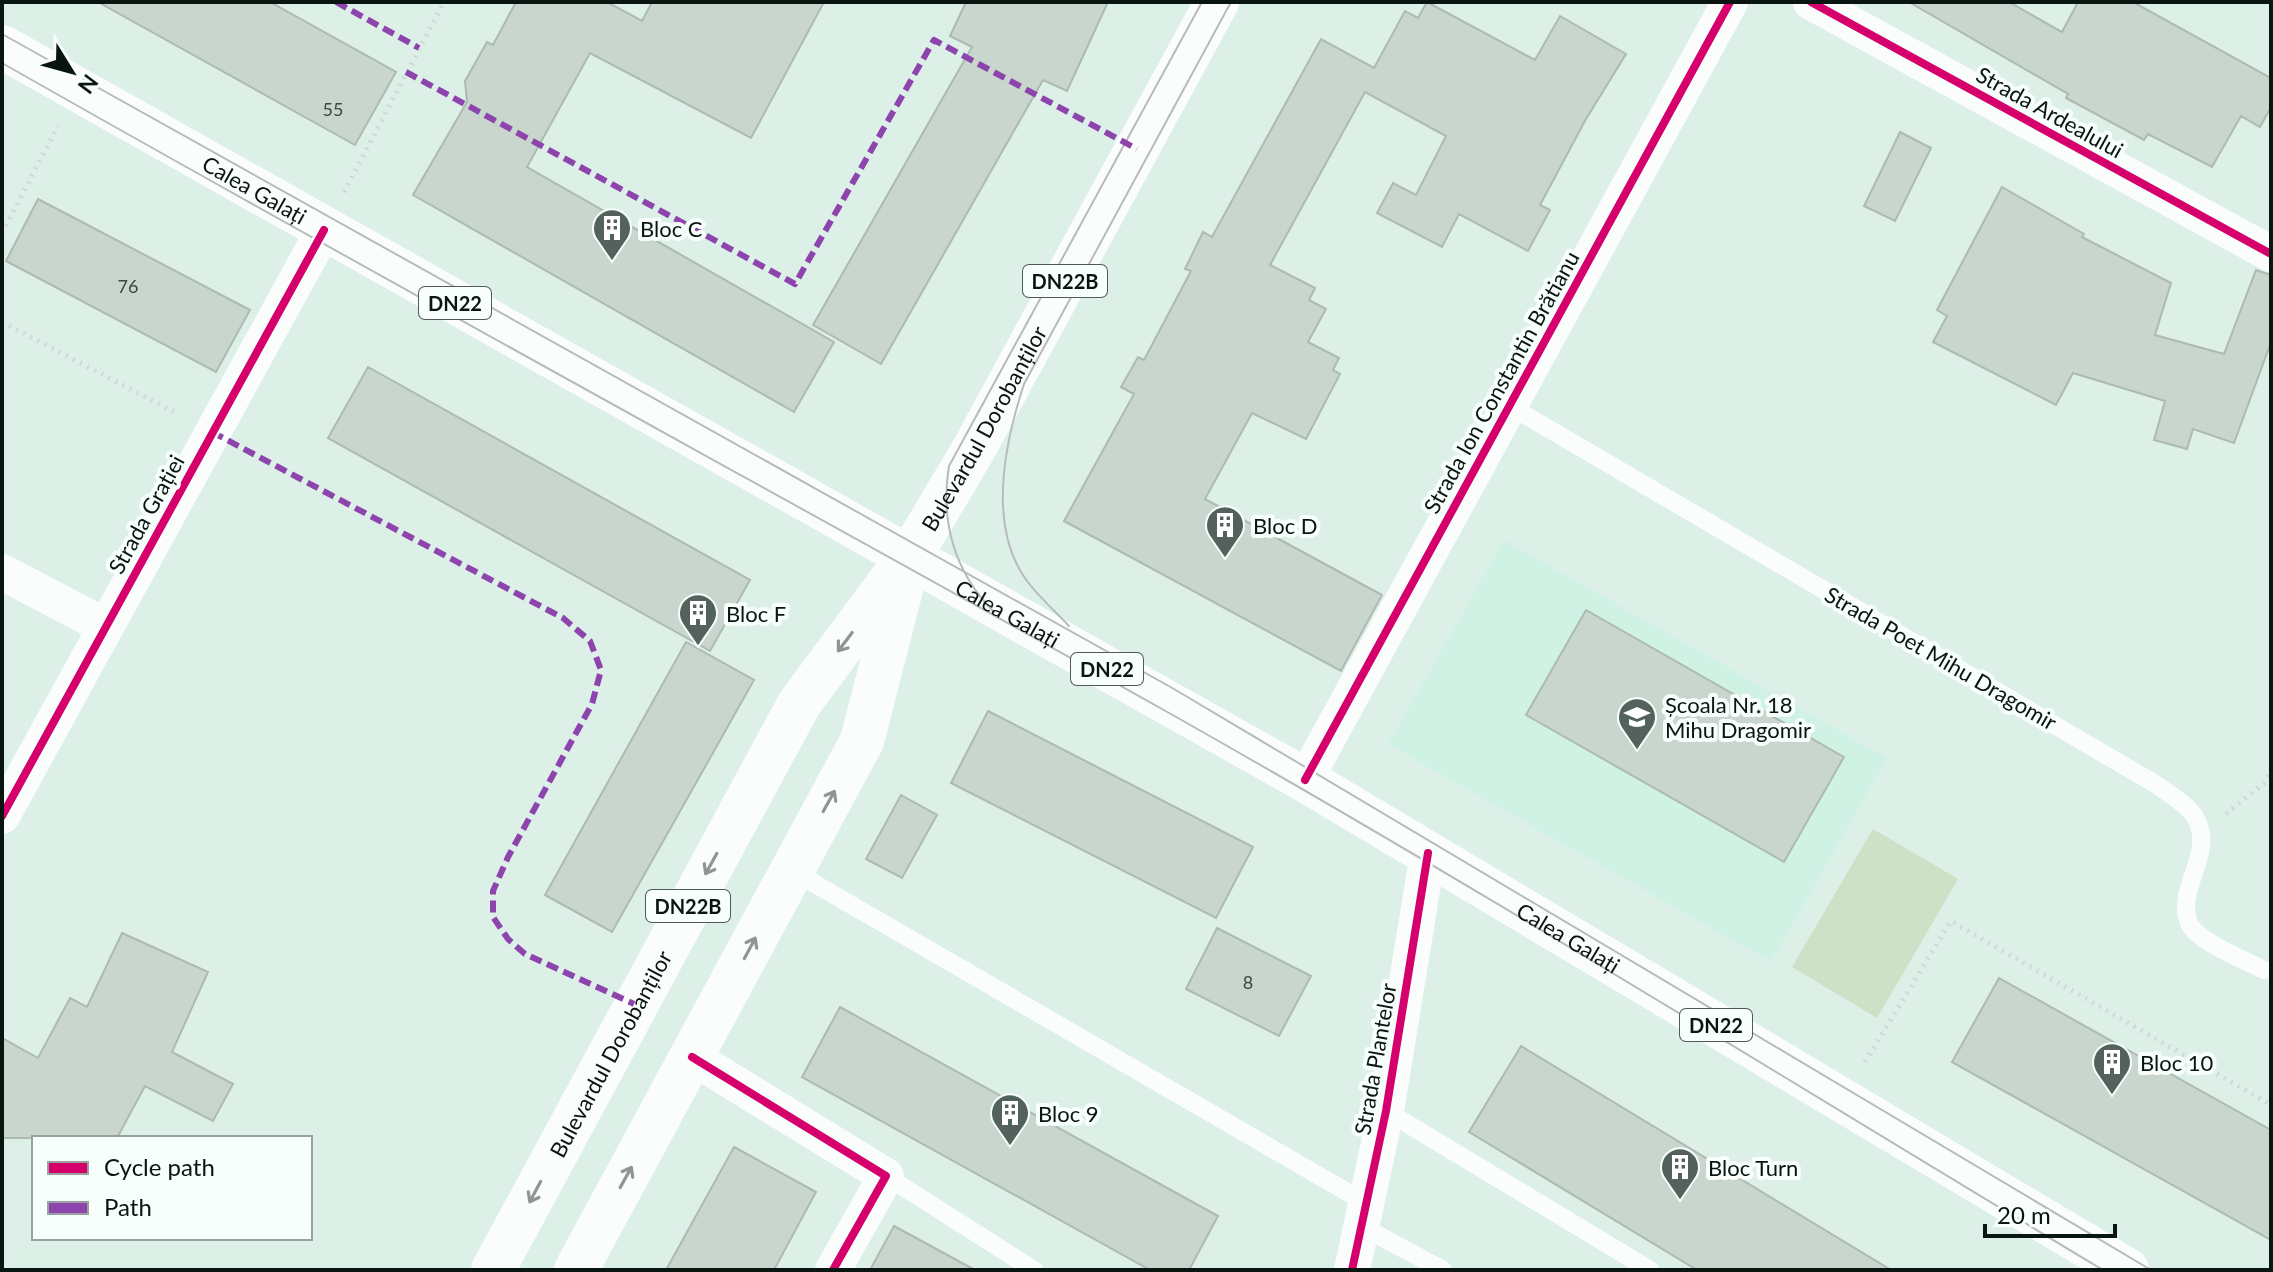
<svg xmlns="http://www.w3.org/2000/svg" width="2273" height="1272" font-family="Lato,sans-serif">
  <rect width="100%" height="100%" fill="#dcf0e8"/>
  <!-- built -->
  <path fill="#d0f2e5" d="M1504,540L1887,758L1771,962L1388,744Z"/>
  <!-- green -->
  <path fill="#cce1c5" d="M1873,829L1958,879L1877,1018L1792,967Z"/>
  <!-- building -->
  <path fill="#c8d6ce" stroke="#acbab2" stroke-width="2" d="M98,2H270L396,72L355,145Z
    M516,2H607L642,21L652,2H824L751,138L590,53L527,167L834,342L794,412L413,195L467,102L465,81L487,42L493,45Z
    M966,2H1108L1067,91L1043,80L881,364L813,325L972,47L950,36Z
    M1427,2L1535,60L1560,16L1626,54L1586,119L1540,205L1550,210L1528,251L1459,214L1442,247L1377,213L1393,183L1416,195L1446,136L1365,92L1270,265L1315,288L1309,300L1326,309L1308,342L1339,358L1333,370L1340,374L1306,439L1252,413L1205,499L1382,595L1341,671L1064,521L1134,394L1121,387L1138,357L1144,360L1191,271L1185,269L1203,232L1212,237L1321,39L1374,68L1405,11L1418,18Z
    M1909,2H2009L2062,32L2078,2H2133L2271,78V107L2260,127L2241,116L2212,167L2148,134L2144,140L2066,98L2068,94Z
    M1900,132L1931,148L1895,221L1864,206Z
    M2002,187L2084,234L2082,237L2171,283L2155,335L2224,354L2256,270L2271,275V342L2234,443L2193,429L2187,449L2154,440L2165,401L2073,373L2056,405L1933,342L1947,316L1937,310Z
    M38,199L250,310L216,372L6,261Z
    M368,367L750,580L710,651L328,438Z
    M1586,610L1844,757L1784,862L1526,715Z
    M686,642L754,680L612,932L545,895Z
    M988,711L1253,847L1216,918L951,783Z
    M901,795L937,815L902,878L866,859Z
    M1217,928L1311,976L1279,1036L1186,989Z
    M122,933L208,972L172,1052L233,1084L213,1121L145,1086L117,1138H2V1038L38,1058L70,998L87,1007Z
    M1999,978L2271,1130V1240L1952,1062Z
    M840,1007L1218,1216L1189,1270H1150L802,1077Z
    M1521,1046L1891,1270H1697L1469,1132Z
    M734,1147L816,1192L774,1270H666Z
    M894,1226L975,1270H870Z"/>
  <g fill="none" stroke-linecap="round" stroke-linejoin="round">
    <!-- path -->
    <path stroke="#d1d7d4" stroke-width="5" stroke-dasharray="2 6" stroke-linecap="butt" d="M344,192L444,2
      M2,233L58,126
      M2,322L178,414
      M2226,814L2264,783L2271,771
      M1865,1062L1951,921L2271,1105"/>
    <!-- service -->
    <path stroke="#fafdfc" stroke-width="18" d="M1508,405L2157,785C2169,794 2188,805 2195,817C2217,855 2173,889 2190,925C2199,942 2247,961 2264,970
      M791,870L1366,1203
      M1386,1111L1650,1270
      M886,1176L1034,1270
      M1359,1225L1443,1270"/>
    <!-- minor -->
    <path stroke="#fafdfc" stroke-width="36" d="M1811,2L2271,254
      M2,572L105,626
      M1305,780L1730,2
      M2,816L324,230
      M692,1057L886,1176L833,1270
      M1352,1270L1386,1111L1428,853"/>
    <!-- primary -->
    <g stroke="#fafdfc" stroke-width="44">
      <path id="s1" d="M2,47L1305,780L2127,1270"/>
      <path id="s2" d="M493,1270L799,704L897,572"/>
      <path id="s3" d="M576,1270L862,741L909,558L971,454L1217,2"/>
    </g>
    <!-- tram -->
    <path stroke="#b7bcba" stroke-width="2" d="M2,34L1174,689L2151,1270
      M2,63C387,282 776,493 1162,709C1480,888 1790,1082 2103,1270
      M994,612C954,572 940,520 949,466L1202,2
      M1069,626C1055,611 1039,597 1027,581C987,527 1005,442 1024,384L1231,2"/>
    <!-- quiet -->
    <path stroke="#8e44ad" stroke-width="6" stroke-dasharray="12 6" stroke-linecap="butt" d="M336,2L419,48
      M406,72L795,284L934,40L1137,149
      M212,432L563,618L590,641L601,670L592,704L508,857L493,891V917L508,939L525,954L634,1004"/>
    <!-- cycleway casing -->
    <g stroke="#f7fefb" stroke-width="13">
      <path id="cycleway" d="M1811,2L2271,254
        M1305,780L1730,2
        M2,816L324,230
        M692,1057L886,1176L833,1270
        M1352,1270L1386,1111L1428,853"/>
    </g>
    <!-- cycleway -->
    <use href="#cycleway" stroke="#d6006c" stroke-width="8"/>
  </g>
  <!-- one-way arrows -->
  <defs><path id="oneway-shaft" d="M-6 0H5M1.5-3L5.5 0L1.5 3" fill="none" stroke-width="1.6" stroke-linecap="round" stroke-linejoin="round" transform="scale(2)"/></defs>
  <g stroke="#8e9592">
    <use href="#oneway-shaft" transform="translate(845 642) rotate(127)"/>
    <use href="#oneway-shaft" transform="translate(829 801) rotate(-61)"/>
    <use href="#oneway-shaft" transform="translate(711 864) rotate(119)"/>
    <use href="#oneway-shaft" transform="translate(750 948) rotate(-62)"/>
    <use href="#oneway-shaft" transform="translate(626 1177) rotate(-61)"/>
    <use href="#oneway-shaft" transform="translate(535 1192) rotate(118)"/>
  </g>
  <!-- icons -->
  <defs>
    <g id="building-pin" transform="scale(2)"><path d="M0 17L-7.5 6A9.5 9.5 0 1 1 7.5 6Z" fill="#53625c" stroke="#f7fefb"/><path d="M-4-6H4V6H1V3H-1V6H-4ZM-2.5-4.3h1.7v1.8h-1.7ZM.8-4.3h1.7v1.8H.8ZM-2.5-1h1.7V.8h-1.7ZM.8-1h1.7V.8H.8Z" fill="#fff"/></g>
    <g id="school-pin" transform="scale(2)"><path d="M0 17L-7.5 6A9.5 9.5 0 1 1 7.5 6Z" fill="#53625c" stroke="#f7fefb"/><path d="M0-5L7-2L0 1L-7-2ZM-4 1L0 2.5L4 1V4Q0 6-4 4Z" fill="#fff"/></g>
  </defs>
  <g fill-rule="evenodd">
    <use href="#building-pin" x="612" y="228"/>
    <use href="#building-pin" x="1225" y="525"/>
    <use href="#building-pin" x="698" y="613"/>
    <use href="#school-pin" x="1637" y="717"/>
    <use href="#building-pin" x="2112" y="1062"/>
    <use href="#building-pin" x="1010" y="1113"/>
    <use href="#building-pin" x="1680" y="1167"/>
  </g>
  <g text-anchor="middle" dominant-baseline="central" stroke-width="8" stroke-linejoin="round" paint-order="stroke">
    <!-- number labels -->
    <g font-size="18" fill="#3b4742">
      <text x="333" y="109">55</text>
      <text x="128" y="286">76</text>
      <text x="1248" y="982">8</text>
    </g>
    <!-- shield labels -->
    <g fill="#f7fefb" stroke="#505b57" stroke-width="2">
      <rect x="1023" y="265" width="84" height="32" rx="6"/>
      <rect x="419" y="287" width="72" height="32" rx="6"/>
      <rect x="1071" y="653" width="72" height="32" rx="6"/>
      <rect x="646" y="890" width="84" height="32" rx="6"/>
      <rect x="1680" y="1009" width="72" height="32" rx="6"/>
    </g>
    <g font-size="20" font-weight="bold" fill="#091511">
      <text x="1065" y="281">DN22B</text>
      <text x="455" y="303">DN22</text>
      <text x="1107" y="669">DN22</text>
      <text x="688" y="906">DN22B</text>
      <text x="1716" y="1025">DN22</text>
    </g>
    <!-- street labels -->
    <g font-size="22" fill="#091511" stroke="#f7fefb">
      <text transform="translate(2050 112) rotate(29)">Strada Ardealului</text>
      <text stroke="none"><textPath href="#s1" startOffset="290">Calea Galați</textPath></text>
      <text transform="translate(1501 382) rotate(-61)">Strada Ion Constantin Brătianu</text>
      <text stroke="none"><textPath href="#s3" startOffset="940">Bulevardul Dorobanților</textPath></text>
      <text transform="translate(146 514) rotate(-61)">Strada Grației</text>
      <text stroke="none"><textPath href="#s1" startOffset="1154">Calea Galați</textPath></text>
      <text transform="translate(1941 658) rotate(30)">Strada Poet Mihu Dragomir</text>
      <text stroke="none"><textPath href="#s1" startOffset="1802">Calea Galați</textPath></text>
      <text stroke="none"><textPath href="#s2" startOffset="246">Bulevardul Dorobanților</textPath></text>
      <text transform="translate(1375 1059) rotate(-80)">Strada Plantelor</text>
    </g>
    <!-- poi labels -->
    <g font-size="22" fill="#091511" stroke="#f7fefb" text-anchor="start">
      <text x="640" y="228">Bloc C</text>
      <text x="1253" y="525">Bloc D</text>
      <text x="726" y="613">Bloc F</text>
      <text x="1665" y="704">Școala Nr. 18<tspan x="1665" dy="25">Mihu Dragomir</tspan></text>
      <text x="2140" y="1062">Bloc 10</text>
      <text x="1038" y="1113">Bloc 9</text>
      <text x="1708" y="1167">Bloc Turn</text>
    </g>
  </g>
  <!-- border -->
  <rect width="2273" height="1272" fill="none" stroke="#091511" stroke-width="8"/>
  <!-- legend -->
  <rect x="32" y="1136" width="280" height="104" fill="#f7fefb" stroke="#98a19d" stroke-width="2"/>
  <rect x="48" y="1162" width="40" height="12" fill="#d6006c" stroke="#98a19d" stroke-width="2"/>
  <text x="104" y="1176" font-size="24" fill="#091511">Cycle path</text>
  <rect x="48" y="1202" width="40" height="12" fill="#8e44ad" stroke="#98a19d" stroke-width="2"/>
  <text x="104" y="1216" font-size="24" fill="#091511">Path</text>
  <!-- north arrow -->
  <g transform="translate(72 72) rotate(127)" stroke="#f7fefb" stroke-width="6" paint-order="stroke">
  <path d="M0-6L14 30L0 20L-14 30Z" fill="#091511"/>
  <text y="-12" font-size="22" font-weight="bold" text-anchor="middle" fill="#091511">N</text>
  </g>
  <!-- scale -->
  <path d="M1985 1224v12h130v-12" fill="none" stroke="#091511" stroke-width="4"/>
  <text x="1997" y="1224" font-size="24" fill="#091511" stroke="#f7fefb" stroke-width="6" paint-order="stroke">20 m</text>
</svg>
